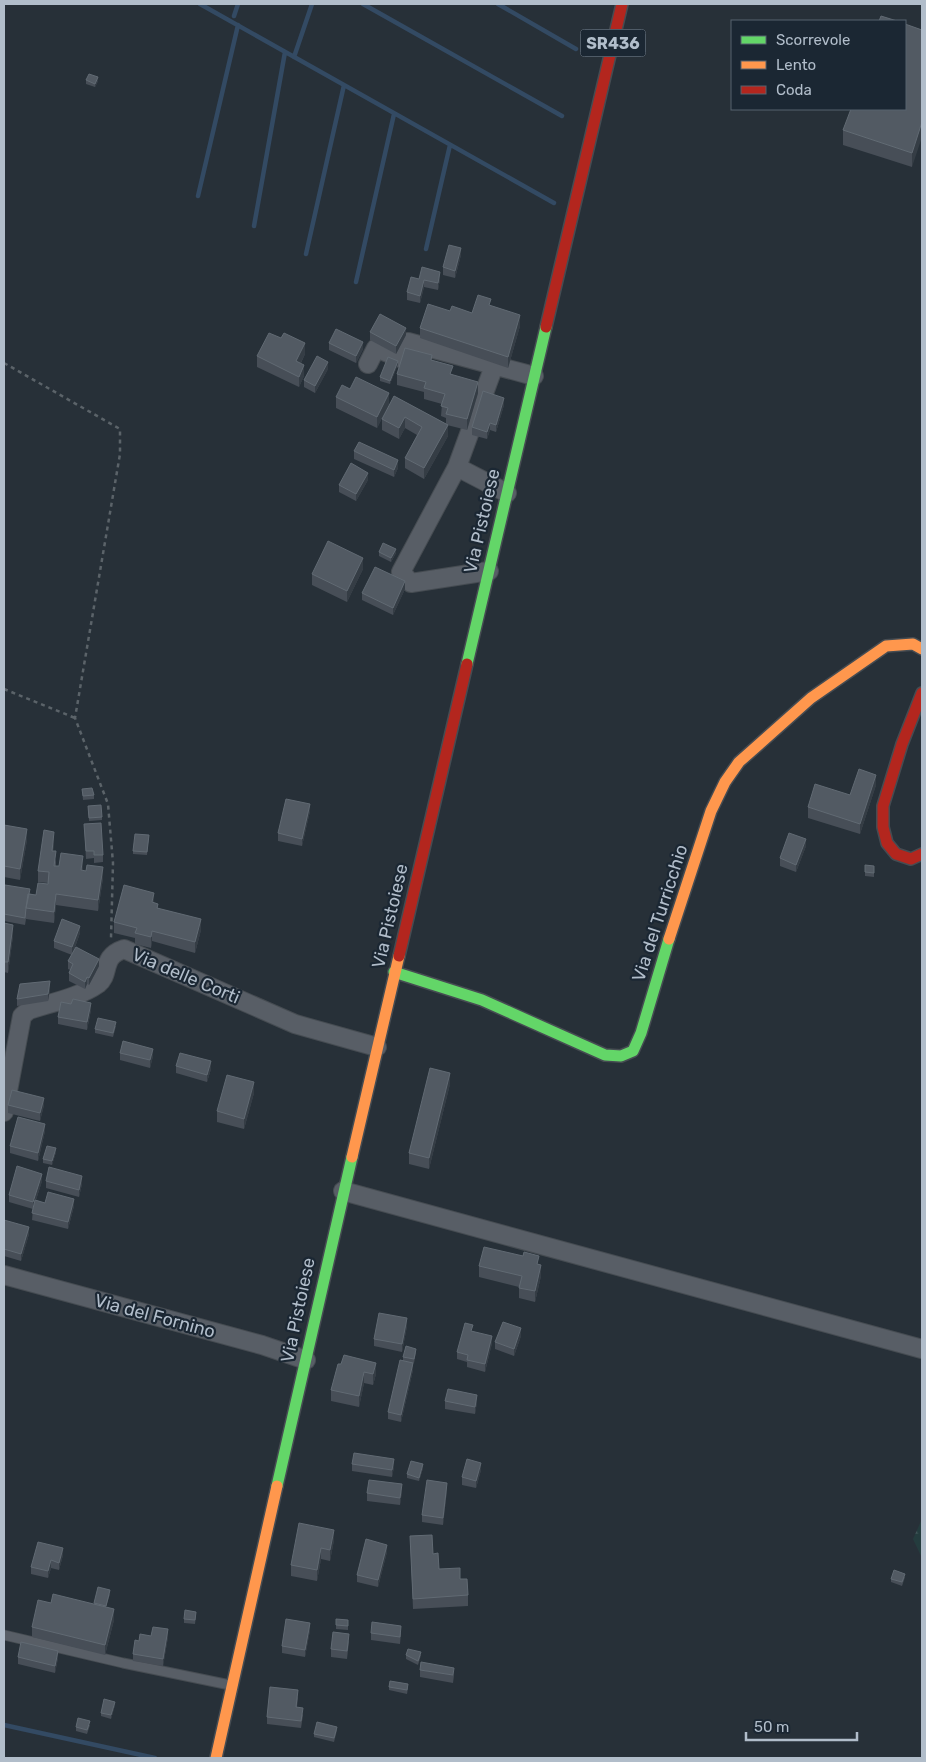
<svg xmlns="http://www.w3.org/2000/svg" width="926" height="1762" font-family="Rubik,sans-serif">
  <defs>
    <pattern id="forest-firs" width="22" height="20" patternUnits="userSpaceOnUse" patternTransform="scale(1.25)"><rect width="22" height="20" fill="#243c3e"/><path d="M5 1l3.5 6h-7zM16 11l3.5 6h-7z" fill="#415659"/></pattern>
  </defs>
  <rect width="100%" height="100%" fill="#273038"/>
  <!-- forest -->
  <path fill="url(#forest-firs)" d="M922,1519V1558L913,1539Z"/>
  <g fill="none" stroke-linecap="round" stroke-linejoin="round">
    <!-- stream -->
    <path stroke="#334a63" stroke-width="4.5" d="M200,4L554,203
      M363,4L562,116
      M498,4L576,49
      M234,16L238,4
      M294,57L312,4
      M198,196L238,25
      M254,226L285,52
      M426,249L450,145
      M306,254L344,85
      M356,282L394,114
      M4,1725L155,1758"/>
    <!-- lane casing -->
    <g stroke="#464c52" stroke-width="11">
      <path id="lane" d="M4,1635L123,1663L230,1685"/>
    </g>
    <!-- street casing -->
    <g stroke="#464c52" stroke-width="20">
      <path id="street" d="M368,364L376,348L400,358L408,342L534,376
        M494,366L457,467L507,493
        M457,467L401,572L411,583L489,571
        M4,1112L22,1016L29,1010C50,1003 80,997 98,984C111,974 100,957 124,949L295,1024L377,1047
        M343,1191L922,1349
        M4,1275L262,1345L306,1360"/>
    </g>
    <!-- fast casing -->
    <g stroke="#464c52" stroke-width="14">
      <path id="fast" d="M467,664L546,327
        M394,972L482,1000L605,1055L621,1056L633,1051L641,1033L669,939
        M277,1486L352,1157"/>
    </g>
    <!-- slow casing -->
    <g stroke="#464c52" stroke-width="14">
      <path id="slow" d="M669,939L711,811L725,782L739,762L811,698L886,646L913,644L922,649
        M352,1157L399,956
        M216,1758L277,1486"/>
    </g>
    <!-- jam casing -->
    <g stroke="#464c52" stroke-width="14">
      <path id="jam" d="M546,327L622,4
        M922,693L902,744L883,806V827L887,843L896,854L911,859L922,854
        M399,956L467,664"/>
    </g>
    <!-- path -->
    <path stroke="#5b6369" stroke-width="2.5" stroke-dasharray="4 4" stroke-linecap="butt" d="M4,363L120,429V454L75,718L108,804L113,863L111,938
      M4,689L75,718"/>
    <!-- lane -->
    <use href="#lane" stroke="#585e66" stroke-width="9"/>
    <!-- street -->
    <use href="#street" stroke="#585e66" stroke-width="18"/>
    <!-- fast -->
    <use href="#fast" stroke="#63d668" stroke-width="11"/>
    <!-- slow -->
    <use href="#slow" stroke="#ff974d" stroke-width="11"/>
    <!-- jam -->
    <use href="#jam" stroke="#b3261e" stroke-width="11"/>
  </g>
  <!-- wall -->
  <path fill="#474e57" d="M922,30L912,167L843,145V130Z
    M86,80L98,81L95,87L86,84Z
    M461,255L455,278L443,275V267Z
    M419,279H440L438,290L424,287L420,303L407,300V292Z
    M491,306L520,326L508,368L420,338V328L450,311L472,313Z
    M370,332L406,335L396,354L370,340Z
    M329,343L363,349L356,363L329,350Z
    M305,354L301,363L304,376L299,387L257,367V356Z
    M432,360L478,393L467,430L447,425L448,436L424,479L405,468V458L417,435L405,428L399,439L382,430V419L394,396L446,424V418L441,416L442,404L424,399V392L397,385V374Z
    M398,364L390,384L380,381V377Z
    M328,369L315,393L304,387V380Z
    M350,389L389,404L377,428L336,408V397Z
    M504,405L496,432L490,430L487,439L472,435V427Z
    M354,451L398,468L394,477L354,459Z
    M368,480L356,501L339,492V485Z
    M379,552L396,553L391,562L379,556Z
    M363,569L347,602L312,585V574Z
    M405,589L393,615L362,600V593Z
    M876,785L860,834L808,818V807L850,795Z
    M82,789L94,795V799L83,800Z
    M88,806L102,817V820L89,821Z
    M310,811L302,846L278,841V833Z
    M84,824L103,855V862L94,863V858L86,859Z
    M4,825L27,840L20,880L4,877Z
    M149,835L147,855L133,854V851Z
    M54,843L53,851L56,862V866H83L82,871L103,878L98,911L56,905L54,923L26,919L25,925L4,921V887L36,895L48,884V883L38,882V871Z
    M806,846L796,872L780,866V858Z
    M865,865L874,866V877L865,876Z
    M154,903L158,908L201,930L195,953L152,941L151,948L135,944V938L114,933V922Z
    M4,923L13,936L8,973L4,972Z
    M80,933L73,953L99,966L89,985L87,984L85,989L69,981V973L70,970L68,969V961L72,955L54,948V941Z
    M50,989L48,1001L17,1006V999Z
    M91,1010L87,1030L58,1024V1017Z
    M116,1026L113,1037L95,1033V1029Z
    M120,1053L153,1056L150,1068L120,1060Z
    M176,1066L211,1069L207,1082L176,1073Z
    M450,1084L429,1169L409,1164V1153Z
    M254,1093L244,1129L217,1122V1111Z
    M8,1105H44L40,1121L8,1113Z
    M45,1131L38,1161L10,1153V1146Z
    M56,1152L52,1165L43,1163V1159Z
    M42,1181L36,1200L45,1203L74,1206L68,1229L32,1220L33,1209L9,1202V1195Z
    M46,1181L82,1184L79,1197L46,1188Z
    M4,1220L29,1234L21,1261L4,1256Z
    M539,1265L541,1276L535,1302L519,1298V1287L479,1277V1266Z
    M407,1326L402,1352L374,1346V1339Z
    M473,1331L492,1343L485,1372L467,1367V1362L457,1359V1352Z
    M521,1336L514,1356L495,1349V1342Z
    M416,1352L414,1363H413V1370L401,1422L388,1419V1412L403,1361V1357Z
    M338,1364L376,1374L373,1385L364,1383L359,1407L331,1401V1390Z
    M445,1401L477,1402L475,1414L445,1409Z
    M352,1464L394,1467L392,1477L352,1471Z
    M423,1468L419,1481L407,1478V1474Z
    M481,1470L476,1488L462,1485V1477Z
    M447,1490L443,1525L422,1522V1515Z
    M402,1491L400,1505L367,1501V1493Z
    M410,1536L433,1554L439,1569L460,1579L468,1595V1606L413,1609Z
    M334,1540L330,1561L321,1559L317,1581L291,1576V1565Z
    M387,1552L378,1587L357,1582V1575Z
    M63,1555L59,1570L51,1568L48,1578L31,1574V1567Z
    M905,1577L902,1586L891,1582V1579Z
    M110,1594L106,1607L114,1620L105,1655L32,1637V1627L51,1603L94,1604V1603Z
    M196,1616L195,1624L184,1623V1619Z
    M336,1619L348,1620V1630L336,1629Z
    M310,1630L305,1657L282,1653V1646Z
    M371,1633H401L400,1644L371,1640Z
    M151,1636L168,1637L163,1666L133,1661V1654L139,1641Z
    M349,1641L347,1659L331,1657V1649Z
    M406,1655H421L418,1665L406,1659Z
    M18,1657L58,1658L55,1673L18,1664Z
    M420,1670L454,1675L453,1683L420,1677Z
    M389,1687L408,1688L407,1694L389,1690Z
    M298,1697L297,1707L303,1715L301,1728L267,1724V1717Z
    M115,1705L111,1719L101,1716V1713Z
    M90,1725L87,1734L76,1731V1727Z
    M337,1730L334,1742L314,1737V1734Z"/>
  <!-- shaded-wall -->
  <path fill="#353d45" d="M98,77V81L95,87V84Z
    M922,122V137L912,167V153Z
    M461,248V255L455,278V271Z
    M440,272V279L438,290V283Z
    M424,280V287L420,303V296Z
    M520,315V326L508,368V357Z
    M406,328V335L396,354V346Z
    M363,342V349L356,363V356Z
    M305,343V354L296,372V361Z
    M398,361V364L390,384V381Z
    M328,362V369L315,393V386Z
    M304,365V376L299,387V377Z
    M478,382V393L467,430V419Z
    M389,393V404L377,428V417Z
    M504,398V405L496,432V425Z
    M405,417V428L399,439V428Z
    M490,423V430L487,439V432Z
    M448,425V436L424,479V468Z
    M398,460V468L394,477V470Z
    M368,473V480L356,501V494Z
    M396,549V553L391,562V558Z
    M363,558V569L347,602V591Z
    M405,581V589L393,615V608Z
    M876,775V785L860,834V824Z
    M310,804V811L302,846V839Z
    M27,829V840L20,880V869Z
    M54,832V843L52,862V851Z
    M806,839V846L796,872V865Z
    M83,856V866L81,881V870Z
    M103,867V878L98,911V900Z
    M154,893V904L152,902Z
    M56,894V905L54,923V912Z
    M201,919V930L195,953V942Z
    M13,925V936L8,973V962Z
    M80,926V933L72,955V947Z
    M152,931V941L151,948V937Z
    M99,959V966L89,985V978Z
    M87,977V984L85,989V982Z
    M50,981V989L48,1001V994Z
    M91,1003V1010L87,1030V1022Z
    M153,1049V1056L150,1068V1060Z
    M211,1061V1069L207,1082V1075Z
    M450,1073V1084L429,1169V1158Z
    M254,1082V1093L244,1129V1119Z
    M44,1098V1105L40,1121V1113Z
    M45,1124V1131L38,1161V1153Z
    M56,1148V1152L52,1165V1161Z
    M42,1174V1181L33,1209V1202Z
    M82,1176V1184L79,1197V1190Z
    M74,1199V1206L68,1229V1222Z
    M29,1227V1234L21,1261V1254Z
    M541,1265V1276L535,1302V1291Z
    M407,1318V1326L402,1352V1344Z
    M521,1328V1336L514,1356V1349Z
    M492,1336V1343L485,1372V1364Z
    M376,1363V1374L373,1385V1374Z
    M413,1363V1370L401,1422V1415Z
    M364,1372V1383L359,1407V1396Z
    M477,1395V1402L475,1414V1407Z
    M394,1459V1467L392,1477V1470Z
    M481,1463V1470L476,1488V1481Z
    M423,1464V1468L419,1481V1478Z
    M447,1483V1490L443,1525V1518Z
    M402,1484V1491L400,1505V1498Z
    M334,1530V1540L330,1561V1550Z
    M387,1545V1552L378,1587V1580Z
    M63,1548V1555L59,1570V1563Z
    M321,1548V1559L317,1581V1570Z
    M51,1560V1568L48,1578V1571Z
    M114,1609V1620L105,1655V1645Z
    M310,1623V1630L305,1657V1650Z
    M168,1629V1637L163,1666V1659Z
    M58,1651V1658L55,1673V1666Z
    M115,1702V1705L111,1719V1715Z"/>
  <!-- building -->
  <path fill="#525a63" stroke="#616a73" d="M881,16L897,21H879Z
    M905,24L922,30V122L912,153L843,130L851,109H905Z
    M89,74L98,77L95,84L86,80Z
    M449,245L461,248L455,271L443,267Z
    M422,267L440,272L438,283L424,280L420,296L407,292L411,277L419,279Z
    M478,295L491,299L489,305L520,315L508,357L420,328L428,304L450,311L452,306L472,313Z
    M380,314L406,328L396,346L370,332Z
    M336,329L363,342L356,356L329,343Z
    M269,333L281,338L284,333L305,343L296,361L304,365L299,377L257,356Z
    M405,348L432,355L431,360L453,366L450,374L478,382L467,419L446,414L448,408L441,406L445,394L424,388L426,382L397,374Z
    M317,356L328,362L315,386L304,380Z
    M388,357L398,361L390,381L380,377Z
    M356,377L389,393L377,417L336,397L342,385L350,389Z
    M483,391L504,398L496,425L490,423L487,432L472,427Z
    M394,396L448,425L424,468L405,458L422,427L405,417L399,428L382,419Z
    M359,442L398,460L394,470L354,451Z
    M351,463L368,473L356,494L339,485Z
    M328,541L363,558L347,591L312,574Z
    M383,543L396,549L391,558L379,552Z
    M375,567L405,581L393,608L362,593Z
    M859,769L876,775L860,824L808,807L815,784L850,795Z
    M92,788L94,795L83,796L82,789Z
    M286,799L310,804L302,839L278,833Z
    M101,805L102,817L89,818L88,806Z
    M101,823L103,855H94V851H86L84,824Z
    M4,825L27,829L20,869L4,866Z
    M44,830L54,832L52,851H56L54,866H59L61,853L83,856L81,870L86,871L87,865L103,867L98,900L56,894L54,912L26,908L28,894L36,895L38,883L48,884L49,872L38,871Z
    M789,833L806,839L796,865L780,858Z
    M135,834L149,835L147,852L133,851Z
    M865,865L874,866V873L865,872Z
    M5,885L30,889L26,908L25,918L4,914V887V888Z
    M124,885L154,893L152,902L158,904L157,908L201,919L195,942L152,931L151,937L135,933L137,928L114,922Z
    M62,919L80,926L72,947L54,941Z
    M4,923L13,925L8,962H4Z
    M76,947L99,959L89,978L87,977L85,982L69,973L73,964L68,961Z
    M50,981L48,994L17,999L20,984Z
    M73,999L91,1003L87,1022L58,1017L61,1002L71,1004Z
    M98,1018L116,1022L113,1033L95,1029Z
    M123,1041L153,1049L150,1060L120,1053Z
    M180,1053L211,1061L207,1075L176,1066Z
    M430,1068L450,1073L429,1158L409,1153Z
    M227,1075L254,1082L244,1119L217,1111Z
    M12,1090L44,1098L40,1113L8,1105Z
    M18,1117L45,1124L38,1153L10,1146Z
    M47,1146L56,1148L52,1161L43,1159Z
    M17,1166L42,1174L33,1202L9,1195Z
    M49,1167L82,1176L79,1190L46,1181Z
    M48,1192L74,1199L68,1222L32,1213L35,1200L45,1203Z
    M4,1220L29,1227L21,1254L4,1249Z
    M484,1247L523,1256L524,1252L539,1256L537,1264L541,1265L535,1291L519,1288L522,1276L479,1266Z
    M379,1313L407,1318L402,1344L374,1339Z
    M503,1322L521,1328L514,1349L495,1342Z
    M465,1323L473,1325L471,1331L492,1336L485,1364L467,1360L468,1355L457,1352Z
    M406,1346L416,1349L414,1359L403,1357Z
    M344,1355L376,1363L373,1374L364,1372L359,1396L331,1390L338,1364H341Z
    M400,1360L413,1363L401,1415L388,1412Z
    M448,1389L477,1395L475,1407L445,1401Z
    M354,1453L394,1459L392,1470L352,1464Z
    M467,1459L481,1463L476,1481L462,1477Z
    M411,1461L423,1464L419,1478L407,1474Z
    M369,1480L402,1484L400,1498L367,1493Z
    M427,1480L447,1483L443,1518L422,1515Z
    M299,1523L334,1530L330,1550L321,1548L317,1570L291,1565Z
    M432,1535L433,1554L438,1553L439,1569L460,1568V1579H467L468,1595L413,1599L410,1536Z
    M366,1539L387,1545L378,1580L357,1575Z
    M38,1542L63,1548L59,1563L51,1560L48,1571L31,1567Z
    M894,1570L905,1574L902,1582L891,1579Z
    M98,1587L110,1590L106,1606L94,1603Z
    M53,1594L114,1609L105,1645L32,1627L38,1600L51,1603Z
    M185,1610L196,1612L195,1620L184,1619Z
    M286,1619L310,1623L305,1650L282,1646Z
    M336,1619L348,1620V1626L336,1625Z
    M372,1622L401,1626L400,1637L371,1633Z
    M153,1627L168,1629L163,1659L133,1654L135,1640L139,1641L140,1634L151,1636Z
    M333,1632L349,1634L347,1651L331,1649Z
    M21,1642L58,1651L55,1666L18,1657Z
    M408,1649L421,1652L418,1661L406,1655Z
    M421,1662L454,1668L453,1675L420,1670Z
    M390,1681L408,1684L407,1690L389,1687Z
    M270,1687L298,1690L296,1707L303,1708L301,1721L267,1717Z
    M104,1699L115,1702L111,1715L101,1713Z
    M78,1718L90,1721L87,1730L76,1727Z
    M317,1722L337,1727L334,1738L314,1734Z"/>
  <g text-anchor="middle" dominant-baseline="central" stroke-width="4.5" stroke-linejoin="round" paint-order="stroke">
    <!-- shield labels -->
    <rect fill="#1b2733" stroke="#84909d" stroke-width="1" x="580.5" y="29.5" width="65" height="27" rx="4"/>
    <g font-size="16" font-weight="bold" fill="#b1bdca">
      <text x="613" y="43">SR436</text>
    </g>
    <!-- street labels -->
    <g font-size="18" fill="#b1bdca" stroke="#1b2733">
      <text transform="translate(482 521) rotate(-77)">Via Pistoiese</text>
      <text transform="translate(660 913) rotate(-72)">Via del Turricchio</text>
      <text transform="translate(390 916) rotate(-77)">Via Pistoiese</text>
      <text transform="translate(186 976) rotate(23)">Via delle Corti</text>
      <text transform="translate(298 1310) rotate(-78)">Via Pistoiese</text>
      <text transform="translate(155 1316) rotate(15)">Via del Fornino</text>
    </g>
  </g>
  <!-- border -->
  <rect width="926" height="1762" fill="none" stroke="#b1bdca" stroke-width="10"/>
  <!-- legend -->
  <rect x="731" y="20" width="175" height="90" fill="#1b2733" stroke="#57636f"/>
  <rect x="741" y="36" width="25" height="8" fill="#63d668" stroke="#57636f"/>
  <text x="776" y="45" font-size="15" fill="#b1bdca">Scorrevole</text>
  <rect x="741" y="61" width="25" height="8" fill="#ff974d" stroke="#57636f"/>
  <text x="776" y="70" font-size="15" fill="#b1bdca">Lento</text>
  <rect x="741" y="86" width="25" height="8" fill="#b3261e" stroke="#57636f"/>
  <text x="776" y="95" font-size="15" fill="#b1bdca">Coda</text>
  <!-- scale -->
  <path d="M746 1732v8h111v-8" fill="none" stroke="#b1bdca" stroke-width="2.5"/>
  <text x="754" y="1732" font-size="15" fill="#b1bdca" stroke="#1b2733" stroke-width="4" paint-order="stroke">50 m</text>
</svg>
